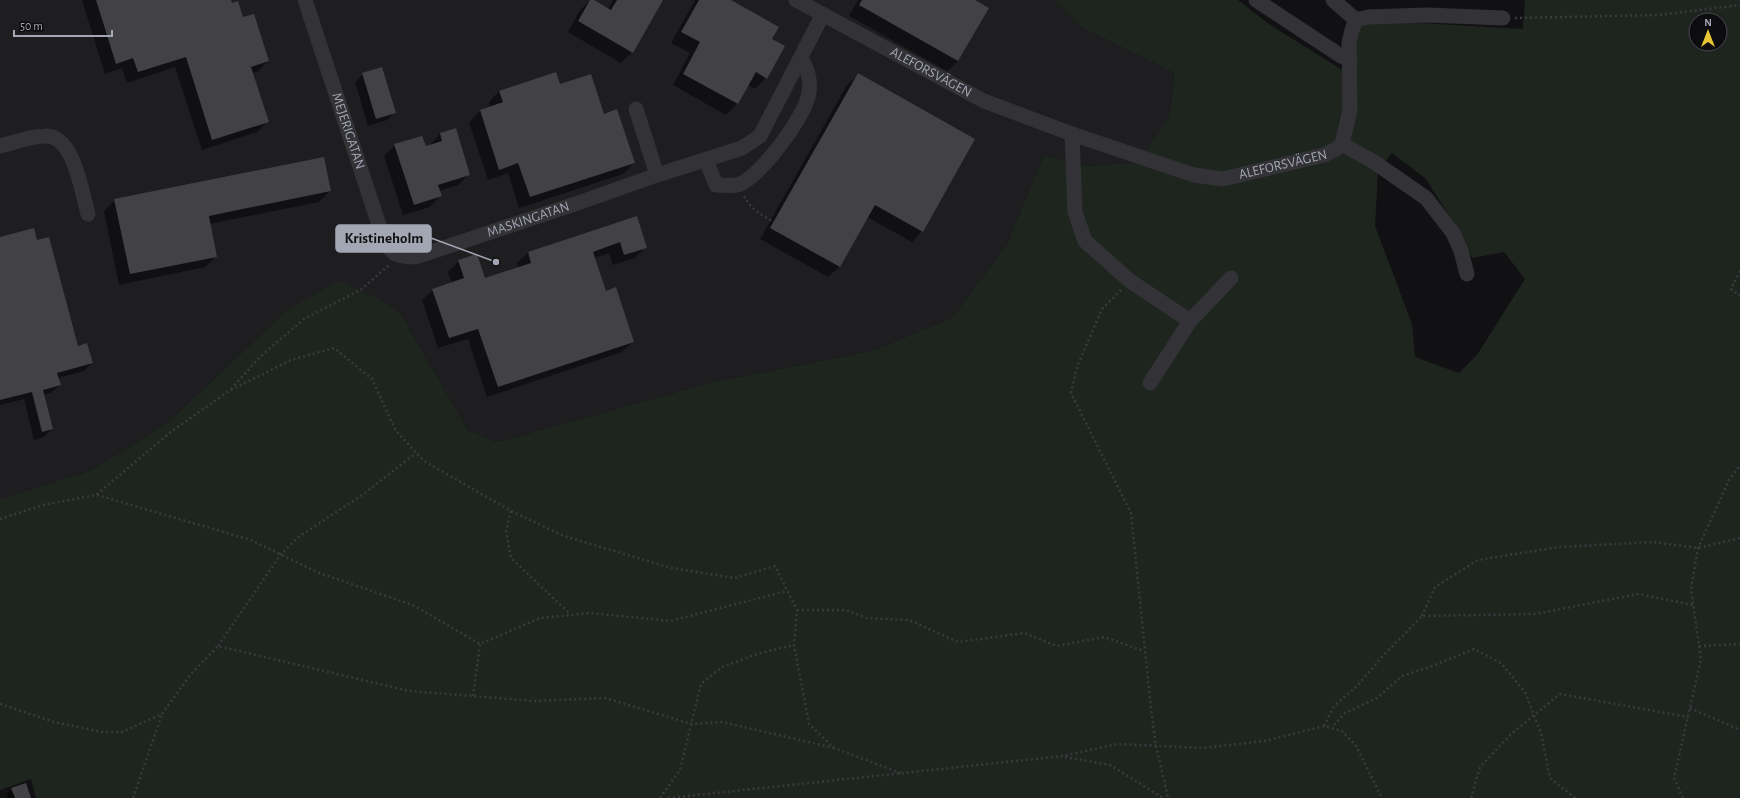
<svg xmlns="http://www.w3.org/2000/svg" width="1740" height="798" font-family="'Alegreya Sans',sans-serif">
  <rect width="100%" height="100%" fill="#111113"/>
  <!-- built -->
  <path fill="#1e1d20" d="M0,0H1054L1081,27L1174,73L1170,116L1139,162L1086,166L1044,155L1007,244L952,318L871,351L713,382L497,442L468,430L401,314L288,309L168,422L92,470L0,499Z"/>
  <!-- green -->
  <path fill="#1e251f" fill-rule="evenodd" d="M1054,0H1238L1269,24L1344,71L1345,33L1368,20L1523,29L1525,0H1740V798H36L31,779L0,790V499L92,470L168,422L288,309L339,281L376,297L401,314L468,430L497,442L713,382L871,351L952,318L1007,244L1044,155L1086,166L1138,162L1170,116L1174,73L1081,27ZM1696,20H1720V44H1696ZM1392,153L1426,179L1460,233L1472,258L1504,252L1525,279L1477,355L1459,373L1415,357L1412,324L1375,226L1378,171Z"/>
  <!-- shadow -->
  <path fill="#0007" d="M82,0H230L268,61L257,72L252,73L268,121L257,132L202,150L175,67L127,83L122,68L105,74Z
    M591,0L608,9L613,0H662L632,52L621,63L568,32L580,10Z
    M695,0H729L771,40L766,78L755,89L748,85L737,104L726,115L673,85L690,53L671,43Z
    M858,0H973L958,61L947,71L849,16Z
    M363,74L395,112L387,120L368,126L355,82Z
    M858,75L922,231L912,242L867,217L839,267L828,277L760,239L847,85Z
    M560,85L603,115L634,163L623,174L519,208L508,173L488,180L469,122L480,111L490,108L489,102L499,91Z
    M440,134L469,174L458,185L439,191L440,196L430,207L403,215L384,156L395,145L425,147L430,145Z
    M330,191L319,202L209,224L216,257L205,267L119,285L104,211L115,200Z
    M636,217L646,247L635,258L613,265L609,253L594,258L605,292L633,341L622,352L487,397L468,339L438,348L422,300L433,290L452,283L448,272L459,261L484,280L519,268L517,263L528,253Z
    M0,238L37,241L78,347L92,363L84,371L58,378L60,385L51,393L43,395L52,429L44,437L34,440L24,399L0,405Z
    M12,789L30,798H8L6,794Z"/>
  <!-- building -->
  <path fill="#414146" d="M96,0H231L232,3L238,1L243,17L254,14L269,61L251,67L269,122L212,140L186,57L138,72L133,58L116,64Z
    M590,0H594L611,10L617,0H663L633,53L578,21Z
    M699,0H731L779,27L772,39L785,46L767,79L756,72L738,104L683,74L700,42L681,32Z
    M862,0H975L989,8L958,61L859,5Z
    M382,67L396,113L376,119L362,73Z
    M556,72L560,84L591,74L604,114L617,109L635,163L530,197L518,163L499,170L480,110L503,102L499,91Z
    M858,73L975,139L923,232L875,205L840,267L770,228Z
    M456,128L470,175L438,185L442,196L414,205L394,144L422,136L426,146L442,141L440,133Z
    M324,157L331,191L209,216L217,257L130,274L114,199Z
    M637,216L647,248L624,255L620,242L593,252L606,291L616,287L634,342L498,387L478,329L449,338L432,289L464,278L458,260L477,254L485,278L531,263L528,252Z
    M34,228L37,240L49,237L78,346L87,343L93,363L57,373L61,385L43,390L53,429L42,432L32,392L0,400V237Z
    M26,783L31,798H15L11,788Z"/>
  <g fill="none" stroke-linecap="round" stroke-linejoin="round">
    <!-- path -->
    <path stroke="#39393e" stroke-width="2.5" stroke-dasharray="2 3" stroke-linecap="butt" d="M1515,18L1658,15L1740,5
      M744,196C750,208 762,216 774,222
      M1740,271L1731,289L1740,296
      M1121,290L1102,309L1077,367L1071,393L1131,513L1151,709L1156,746L1168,798
      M231,389L260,357L304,319L362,289L389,265
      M97,495L251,540L319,573L413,605L480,644L540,618L590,613L670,621L787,591
      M511,511L506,531L511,558L570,614
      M0,519L43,505L96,495L172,431L229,391L291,360L334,348L372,379L396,431L424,461L511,511L564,536L671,568L735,578L775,566L797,610L794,645L809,724L834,748L903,774
      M797,610H846L866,618L909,620L958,642L1024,633L1057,646L1104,637L1144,651
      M1422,616L1435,587L1478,560L1559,547L1653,542L1698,548L1740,538
      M218,646L281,554L297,538L365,493L416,453
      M1699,646L1740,644
      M473,696L480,644
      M0,704L54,722L103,732H122L162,714L191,674L218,646L409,691L534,701L605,698L692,724L722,722L834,748
      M1690,708L1740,730
      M1324,726L1334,706L1357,686L1382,657L1422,616L1535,614L1638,594L1693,605
      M1065,757L1110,765L1163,798
      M133,798L162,714
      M660,798L680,770L701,684L722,667L757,654L794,645
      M668,798L1063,756L1117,744L1203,748L1265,741L1324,726L1342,731L1356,746L1382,798
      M1471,798L1480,767L1511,734L1560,694L1688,717
      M1683,798L1674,778L1701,659L1691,590L1698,548L1729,480L1740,465"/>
    <!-- minor -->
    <g stroke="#333337" stroke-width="15">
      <path id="s1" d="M305,0L383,237C393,256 395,256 416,257L578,203L657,175L742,148L760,136L823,14"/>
      <path id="s2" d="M796,0L984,101L1072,134L1194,175L1223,179L1324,155L1336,149L1342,144L1350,110L1349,43L1352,30L1356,20L1333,0"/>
      <path d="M1256,0L1341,56L1350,60"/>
      <path d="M1356,20L1368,17L1427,15L1503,18"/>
      <path d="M636,109L657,175"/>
      <path d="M1072,134L1075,212L1085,241L1130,281L1190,321"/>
      <path d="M1342,144L1374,162L1426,198L1453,233L1461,251L1467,274"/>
      <path d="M0,146C14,143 30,136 45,136C74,134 82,194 88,214"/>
      <path d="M706,160L716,185C723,185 733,187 740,184C762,174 797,125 806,103C812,88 810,72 801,59"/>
      <path d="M1150,383L1190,321L1231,278"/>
    </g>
    <!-- path-bridge -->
    <path stroke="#39393e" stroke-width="2.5" stroke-dasharray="2 3" stroke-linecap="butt" d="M1334,725L1345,713L1377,698L1402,676L1430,667L1474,649L1501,663L1525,692L1541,733L1550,778L1575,798"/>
  </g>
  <g text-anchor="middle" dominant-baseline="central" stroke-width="3" stroke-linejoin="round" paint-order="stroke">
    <!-- street labels -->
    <g font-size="14" fill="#a3a6b3" stroke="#0d0c0e">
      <text stroke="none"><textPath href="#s2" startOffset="153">ALEFORSVÄGEN</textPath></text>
      <text stroke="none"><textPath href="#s1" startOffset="138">MEJERIGATAN</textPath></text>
      <text stroke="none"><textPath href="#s2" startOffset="527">ALEFORSVÄGEN</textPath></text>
      <text stroke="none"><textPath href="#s1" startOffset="410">MASKINGATAN</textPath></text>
    </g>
  </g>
  <!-- callouts -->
  <path fill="none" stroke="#a3a6b3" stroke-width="1.5" d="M496 262L431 238"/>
  <circle fill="#a3a6b3" stroke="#0d0c0e" stroke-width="1.5" cx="496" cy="262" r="4"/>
  <rect fill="#a3a6b3" stroke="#a3a6b3" stroke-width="1.5" x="336" y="225" width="95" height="27" rx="4"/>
  <g font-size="15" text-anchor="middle" font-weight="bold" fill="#111">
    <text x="384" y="243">Kristineholm</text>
  </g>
  <!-- north arrow -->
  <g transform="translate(1708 32)"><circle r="19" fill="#0d0c0e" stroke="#494a50"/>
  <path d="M0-3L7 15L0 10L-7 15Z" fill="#e7c535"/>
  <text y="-6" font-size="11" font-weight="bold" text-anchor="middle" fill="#a3a6b3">N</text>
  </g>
  <!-- scale -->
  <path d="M14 30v6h98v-6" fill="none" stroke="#a3a6b3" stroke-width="2"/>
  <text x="20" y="30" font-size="12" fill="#a3a6b3" stroke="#0d0c0e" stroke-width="3" paint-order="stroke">50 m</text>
</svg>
